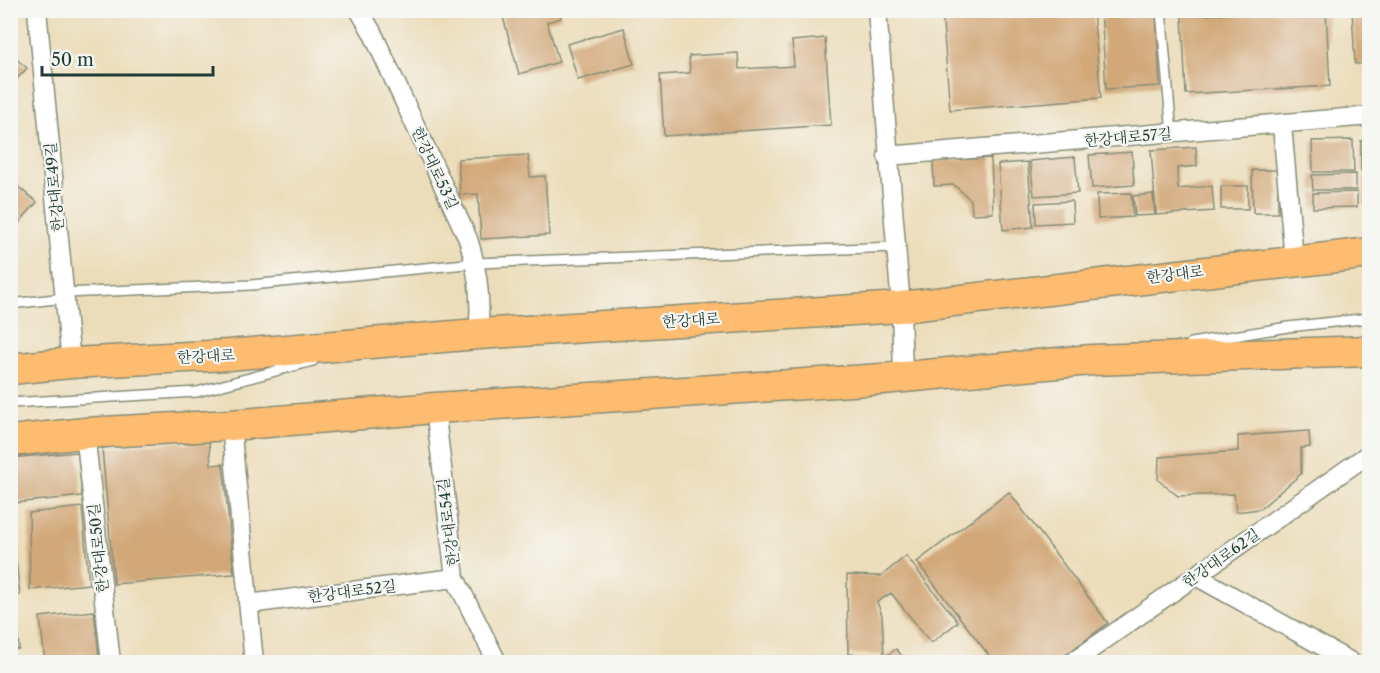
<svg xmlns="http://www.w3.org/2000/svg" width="1380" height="673" font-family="'Libre Caslon Text','Noto Serif KR',serif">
  <rect width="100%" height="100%" fill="#f6f6f2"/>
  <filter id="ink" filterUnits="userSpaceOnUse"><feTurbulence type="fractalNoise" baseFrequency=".0167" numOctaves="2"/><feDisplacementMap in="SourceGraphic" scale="12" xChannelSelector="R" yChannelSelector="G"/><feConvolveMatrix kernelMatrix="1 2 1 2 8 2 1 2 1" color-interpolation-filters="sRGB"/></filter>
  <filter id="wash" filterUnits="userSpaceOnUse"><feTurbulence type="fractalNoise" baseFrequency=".008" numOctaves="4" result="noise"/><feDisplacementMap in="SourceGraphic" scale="24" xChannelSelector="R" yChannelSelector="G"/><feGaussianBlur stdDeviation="1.35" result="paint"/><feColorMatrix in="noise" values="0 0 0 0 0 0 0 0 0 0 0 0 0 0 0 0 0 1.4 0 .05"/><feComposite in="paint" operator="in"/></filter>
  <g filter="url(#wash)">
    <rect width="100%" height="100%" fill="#ecddba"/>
    <g id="blocks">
      <!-- building -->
      <path fill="#d2a879" d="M501,10H559L561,18L547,22L559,62L519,74Z
        M942,10H996V18L1093,10L1101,98L950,110Z
        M1101,10H1156L1160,86L1106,89Z
        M1304,10H1326L1330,86L1186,94L1182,16Z
        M1352,10H1370V63L1355,64Z
        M624,28L634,64L578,80L567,44Z
        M825,38L831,125L664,136L660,75L690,73L689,56L738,53L739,69L794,66L792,41Z
        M10,54L27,68L10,86Z
        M1353,140L1354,172H1313L1312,141Z
        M1361,141H1370V171H1361Z
        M1196,147L1197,166L1177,168L1178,189L1212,186L1214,211L1156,215L1151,150Z
        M1132,152L1134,185L1092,188L1089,155Z
        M528,155L530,177L545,176L549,235L481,239L478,194L460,195L458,159Z
        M1075,157L1078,193L1034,196L1030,161Z
        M991,158L993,213L972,214L971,200L954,185L934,186L933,161Z
        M1028,162L1033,227L1003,230L998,164Z
        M1252,170H1278V213H1253Z
        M1356,174V190H1313L1312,175Z
        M1363,176H1370V204H1363Z
        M10,180L37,202L10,233Z
        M1221,186H1248V209H1221Z
        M1357,192V207L1313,208V193Z
        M1131,193L1133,217L1098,219L1097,194Z
        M1153,194L1155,215L1135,216L1133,196Z
        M1072,201L1073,222L1036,224L1035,203Z
        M1309,431L1310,447L1301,448V474L1260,509L1236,512L1234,494L1178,496L1158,480L1159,457L1238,451V436Z
        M181,441L184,444L209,441L211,465L223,464L234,574L114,584L102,448Z
        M78,452L82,496L15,503L10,458Z
        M1009,492L1108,623L1056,662H994L917,562Z
        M82,507L89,584L30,590L29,513Z
        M15,549L20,595L10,596V550Z
        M906,556L958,622L931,643L891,593L877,602L882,615L884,655L848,654L847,575L881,576Z
        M15,603L19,649L10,650V604Z
        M94,611L99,657L45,662L40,617Z
        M896,649L907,662H878Z"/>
    </g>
  </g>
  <g filter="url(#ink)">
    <use href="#blocks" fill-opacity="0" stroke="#868d77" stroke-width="1.5"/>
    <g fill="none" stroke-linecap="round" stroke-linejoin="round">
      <!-- lane casing -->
      <g stroke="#868d77" stroke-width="12">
        <path id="lane" d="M1161,10L1172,134
          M64,293L251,285L476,263L895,247
          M10,304L65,298
          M1191,343L1288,327L1370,318
          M10,403L197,392L313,361"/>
      </g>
      <!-- street casing -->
      <g stroke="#868d77" stroke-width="21">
        <path id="street" d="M37,10L71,363
          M359,10L372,32L468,239C478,270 482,300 478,334
          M877,10L901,307L903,377
          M1282,125L1294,260
          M887,156L1370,116
          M435,408L455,578L497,662
          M231,425L254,662
          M85,433L111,662
          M1196,576L1351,662
          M248,604L455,578
          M1073,662L1370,453"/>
      </g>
      <!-- primary casing -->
      <g stroke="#868d77" stroke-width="33">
        <path id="primary" d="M10,369L71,363L228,355L478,334L901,307L1370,253
          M10,441L85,433L231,425L435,408L882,379L1091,360L1370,351"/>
      </g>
      <!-- lane -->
      <use href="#lane" stroke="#fff" stroke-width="9"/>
      <!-- street -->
      <use href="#street" stroke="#fff" stroke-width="18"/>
      <!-- primary -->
      <use href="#primary" stroke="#fdbc6f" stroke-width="30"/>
    </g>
  </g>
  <g text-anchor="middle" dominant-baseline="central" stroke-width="4.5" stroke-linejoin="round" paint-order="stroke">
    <!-- street labels -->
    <g font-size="15" fill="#1f3d34" stroke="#f6f6f2">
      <text transform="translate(1128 137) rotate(-5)">한강대로57길</text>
      <text transform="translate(435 168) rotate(65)">한강대로53길</text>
      <text transform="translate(54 187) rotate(-95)">한강대로49길</text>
      <text transform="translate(1175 274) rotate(-7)">한강대로</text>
      <text transform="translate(691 320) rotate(-4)">한강대로</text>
      <text transform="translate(206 356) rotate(-3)">한강대로</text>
      <text transform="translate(448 522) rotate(-97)">한강대로54길</text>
      <text transform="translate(98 548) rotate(-96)">한강대로50길</text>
      <text transform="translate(1221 558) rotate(-35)">한강대로62길</text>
      <text transform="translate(352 591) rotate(-7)">한강대로52길</text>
    </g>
  </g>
  <!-- margin -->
  <rect width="1380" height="673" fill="none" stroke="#f6f6f2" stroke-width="36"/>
  <!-- scale -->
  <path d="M42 66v9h171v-9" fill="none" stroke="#1f3d34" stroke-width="3"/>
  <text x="51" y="66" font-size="18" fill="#1f3d34" stroke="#f6f6f2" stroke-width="4.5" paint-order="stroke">50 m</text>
</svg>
